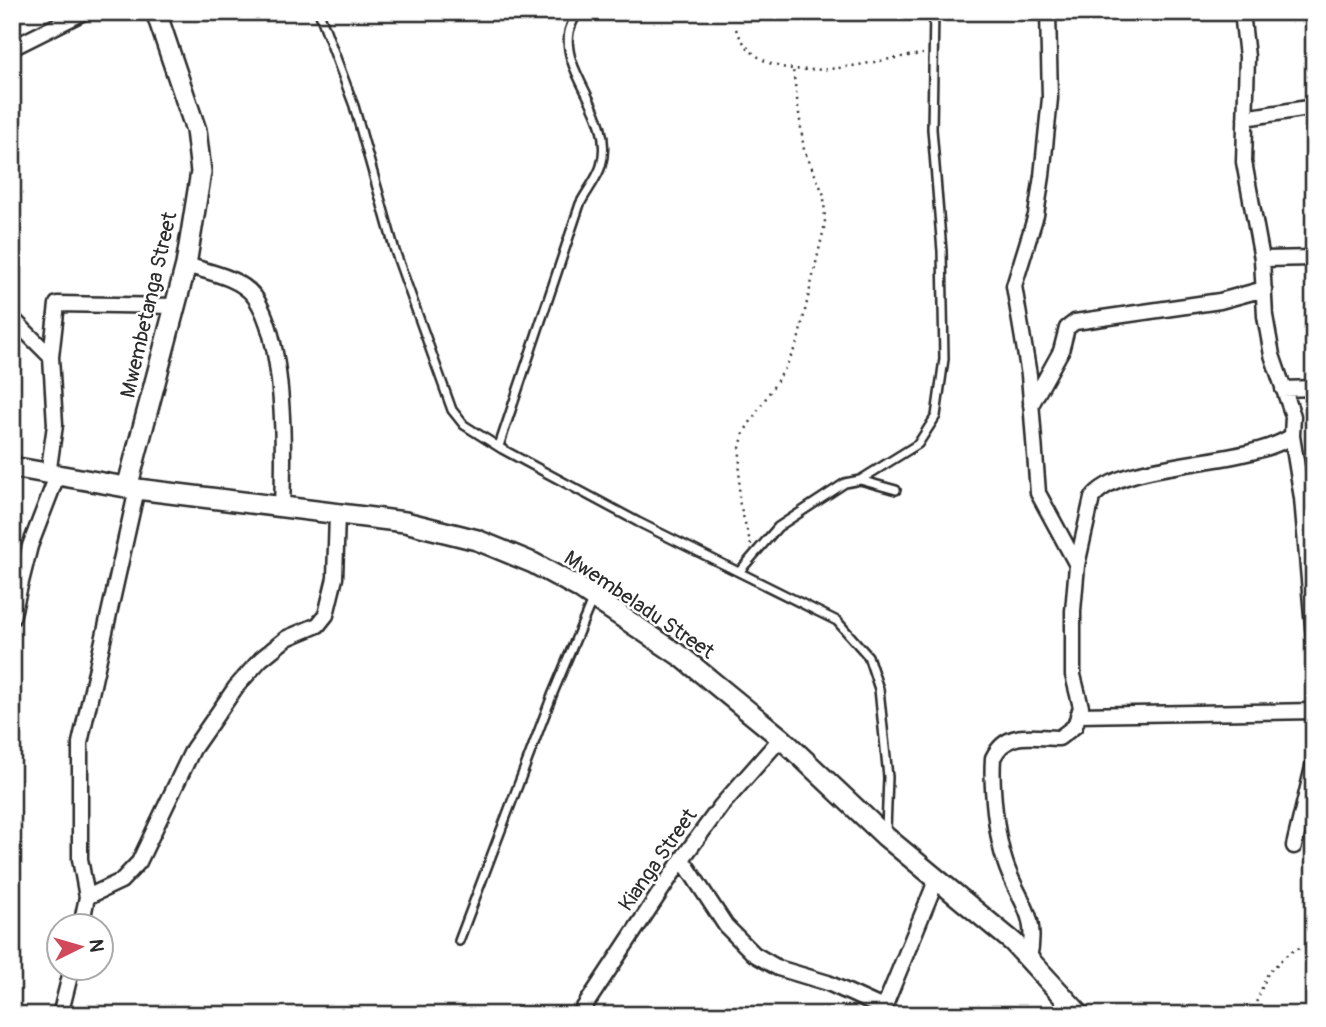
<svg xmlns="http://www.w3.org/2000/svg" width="1326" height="1027" font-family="Pangolin,sans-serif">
  <rect width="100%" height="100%" fill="#fff"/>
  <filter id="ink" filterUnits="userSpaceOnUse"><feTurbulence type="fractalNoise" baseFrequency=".0143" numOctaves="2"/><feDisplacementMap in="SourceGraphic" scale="14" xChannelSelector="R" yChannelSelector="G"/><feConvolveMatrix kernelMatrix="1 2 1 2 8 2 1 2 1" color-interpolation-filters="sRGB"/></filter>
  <g filter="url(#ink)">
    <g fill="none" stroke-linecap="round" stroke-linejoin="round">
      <!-- lane casing -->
      <g stroke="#2b2b2b" stroke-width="12">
        <path id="lane" d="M319,12L354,106L395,251L452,410L464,425L502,449L638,522L837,621L868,656L879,689L888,777L886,830
          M499,446L580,204C586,192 597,179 601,166C616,115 561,75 569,32C570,26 575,18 577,12
          M860,480L918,444L936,416L944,359L942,251L932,129L934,12
          M739,572L778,527L845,483L860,480L896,490
          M459,941L553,693L593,598"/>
      </g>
      <!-- street casing -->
      <g stroke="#2b2b2b" stroke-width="19">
        <path id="street" d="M1048,12L1050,98L1042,176L1036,215L1014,286L1029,375L1038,493L1077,565
          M12,48L84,12
          M1245,118L1314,107
          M1262,259L1314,258
          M186,265C208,272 239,277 254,296C286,339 284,456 282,508
          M12,318L51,357
          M1283,389L1314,388
          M1031,405L1061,351L1067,328L1075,322L1220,301L1264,289
          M1292,436L1302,498L1314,639
          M48,475L55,425L51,357L57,304L175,306
          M12,618L30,546L57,476
          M1078,715L1314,711
          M1294,846L1314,763
          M682,859L726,926L754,954L778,968L828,983L883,1008
          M87,897L121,881L139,862L193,749L236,687L261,659L287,638L318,625L326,615L335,578L337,514
          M81,926L87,897L80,859V743L137,489
          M1029,959C1039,911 1018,903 1005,862C996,835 991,787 993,758C1007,729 1032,738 1059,738L1075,726L1081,707L1073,675V611L1077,565L1092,498C1120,459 1244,468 1292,436L1293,416L1272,355L1265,316L1262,259L1244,162L1247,57L1242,12
          M60,1015L72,968
          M579,1015L682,859L721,806L781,738
          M881,1015L936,881"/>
      </g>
      <!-- secondary casing -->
      <g stroke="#2b2b2b" stroke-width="24">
        <path id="secondary" d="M12,467L137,489L405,522L477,540L533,563L579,588L682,657L781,738L886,837L1013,942L1080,1015
          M127,488L186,265L201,172L196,130L156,12"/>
      </g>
      <!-- path -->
      <path stroke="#2b2b2b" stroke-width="2.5" stroke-dasharray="2 5" stroke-linecap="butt" d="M736,29C766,99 867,59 923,54
        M751,545L739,501L740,448L744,432L786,367L798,341L825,224L824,195L804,150L793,70
        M1251,1015L1268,973L1290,952L1309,944"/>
      <!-- lane -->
      <use href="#lane" stroke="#fff" stroke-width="7"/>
      <!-- street -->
      <use href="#street" stroke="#fff" stroke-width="14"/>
      <!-- secondary -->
      <use href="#secondary" stroke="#fff" stroke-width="19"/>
    </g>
  </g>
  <g text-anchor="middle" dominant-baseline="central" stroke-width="5" stroke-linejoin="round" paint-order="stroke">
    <!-- street labels -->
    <g font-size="21" fill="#2b2b2b" stroke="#fff">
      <text transform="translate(149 305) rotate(-77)">Mwembetanga Street</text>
      <text transform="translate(639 605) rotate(34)">Mwembeladu Street</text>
      <text transform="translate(658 860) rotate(-55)">Kianga Street</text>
    </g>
  </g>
  <!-- margin -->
  <rect width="1326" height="1027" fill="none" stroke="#fff" stroke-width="42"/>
  <rect x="21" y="21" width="1284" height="985" fill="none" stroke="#2b2b2b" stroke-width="2.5" filter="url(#ink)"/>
  <!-- north arrow -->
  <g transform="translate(80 947) rotate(85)"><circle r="33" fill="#ffffff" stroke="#aaaaaa" stroke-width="2"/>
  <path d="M0-5L12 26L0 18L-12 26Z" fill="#d1495b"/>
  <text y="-10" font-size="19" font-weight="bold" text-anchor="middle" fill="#2b2b2b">N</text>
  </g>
</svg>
